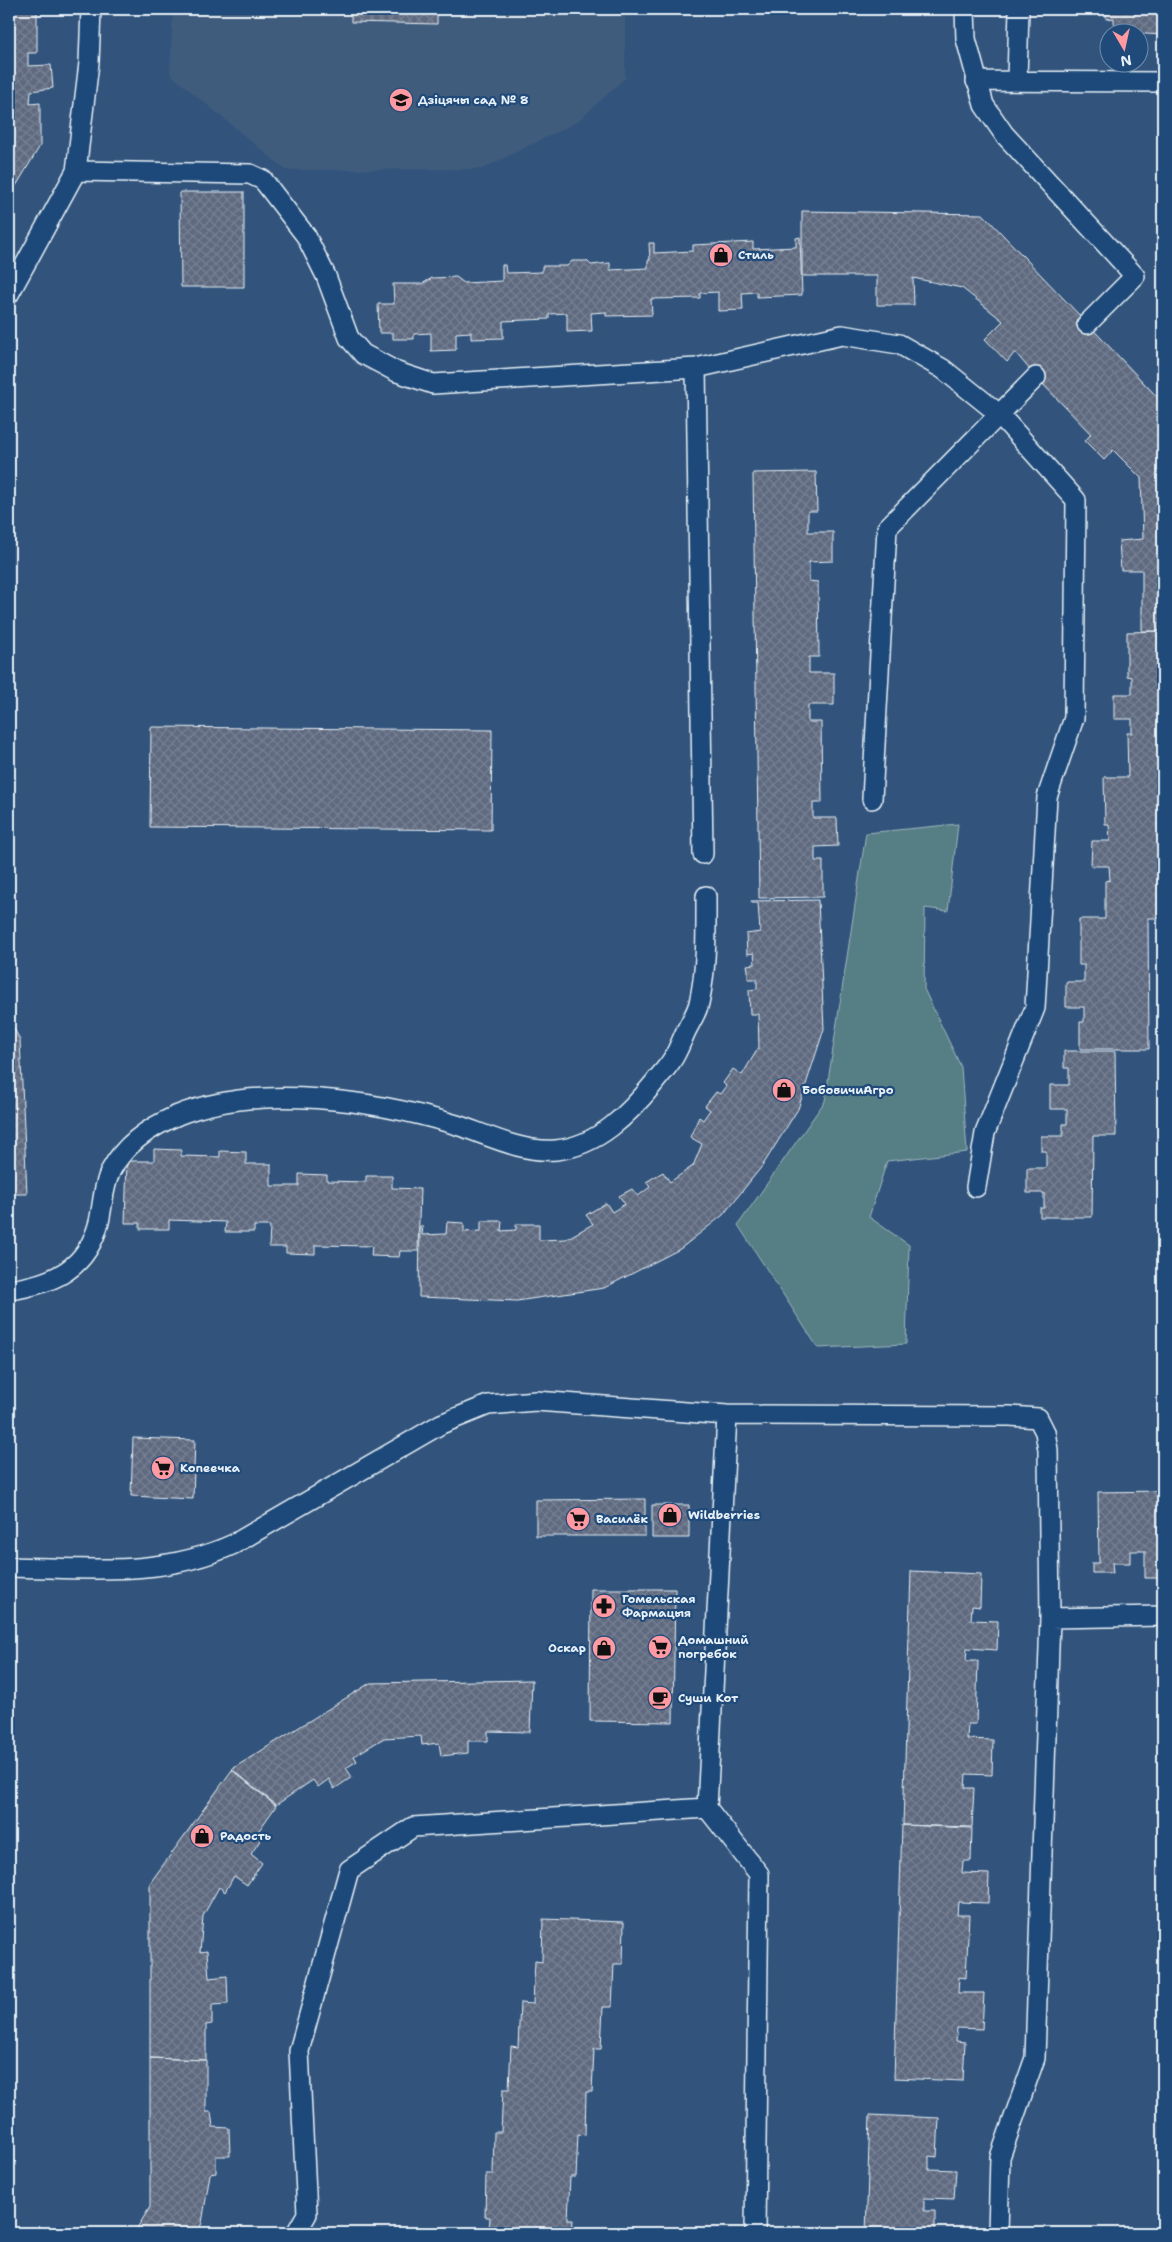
<svg xmlns="http://www.w3.org/2000/svg" width="1172" height="2242" font-family="'Shantell Sans',sans-serif">
  <defs>
    <pattern id="building-cross-hatch" width="8" height="8" patternUnits="userSpaceOnUse" patternTransform="scale(1.25)"><rect width="8" height="8" fill="#5f6a80"/><path d="M0 0l8 8M0 8l8-8" fill="none" stroke="#768093"/></pattern>
  </defs>
  <rect width="100%" height="100%" fill="#32547c"/>
  <filter id="ink" filterUnits="userSpaceOnUse"><feTurbulence type="fractalNoise" baseFrequency=".02" numOctaves="2"/><feDisplacementMap in="SourceGraphic" scale="10" xChannelSelector="R" yChannelSelector="G"/><feConvolveMatrix kernelMatrix="1 2 1 2 8 2 1 2 1" color-interpolation-filters="sRGB"/></filter>
  <g filter="url(#ink)">
    <!-- built -->
    <path fill="#405b7d" d="M173,9H625V78L577,122L482,169L286,170L170,74Z"/>
    <!-- grass -->
    <path fill="#577e85" stroke="#a0b8be" d="M958,824L948,911L925,908L924,989L961,1067L967,1152L887,1161L869,1217L909,1245L906,1344L818,1348L738,1225L825,1101L866,833Z"/>
    <!-- building -->
    <path fill="url(#building-cross-hatch)" stroke="#e8f1f8" d="M9,9H37V53H28V66L51,65L53,88L31,91L30,104L40,103V146L10,196Z
      M351,9H437V24L351,22Z
      M1106,9H1163V35L1114,32V18L1106,19Z
      M180,192H244V287H181Z
      M802,211L983,214L1163,403V631H1142V570H1121L1119,541L1143,539L1141,478L1113,450L1104,460L1085,441L1091,434L1036,377L1015,352L1007,362L985,339L1003,321L962,288L913,278L914,305H877V276H802Z
      M800,237L802,295L757,297V292L742,293L743,310L718,311V292L700,293V298L651,299L652,315L606,316V312L591,313L592,331L567,332V313L549,314V319L503,321V338L471,339V332L456,333V350L431,351V333L414,334V339H393V333H379L378,304H394L393,284H422L432,278L456,277L464,283L502,281V265H505L506,273L542,272V266H567L572,261H587L591,265L610,263V270L648,268V260H650L649,243H654V253L693,251V245L753,242V249L796,247V238Z
      M816,472L817,511H808V532H833V561L809,562V581L818,582L819,657H809V673H834V705H808V722H821L822,803H813V818H837L838,846L815,847V861H823V897L759,898L753,473Z
      M1163,631V918H1148L1149,1049H1080V1022H1084V1007H1066V982H1084V965H1079V919H1105V881L1110,880L1109,866H1091L1092,841H1110L1109,824H1105L1104,777H1128L1127,733H1132V719H1114V694H1132V677L1127,676V632Z
      M151,727L492,730L491,830L150,827Z
      M818,900L824,1029L798,1109L763,1165L723,1215L680,1249L604,1288L517,1301L419,1297L420,1226H423L422,1235L446,1234L447,1222L464,1223V1232L481,1231V1221H502L501,1231L516,1230V1224H539V1240L566,1239L593,1224L586,1215L606,1203L612,1212L625,1204L619,1196L632,1189L638,1196L650,1187L646,1182L663,1172L670,1182L693,1166L702,1144L690,1137L699,1117L703,1120L710,1110L705,1106L716,1092L720,1094L726,1086L723,1083L733,1069L742,1075L759,1047L758,1014H750L749,990L757,989V979H748V970L747,965L755,964L754,953L747,954L746,934L760,932L758,903H752L751,901Z
      M9,1019L20,1040L27,1194H9Z
      M1064,1051H1115L1116,1136H1093L1092,1217H1040V1208H1044V1193H1027V1168H1046V1151H1041V1136H1063V1124H1067V1109H1050V1085H1069V1068H1064Z
      M154,1149L181,1150V1156L220,1157V1151L246,1152V1164H271V1186H299V1174L327,1175V1181L366,1182V1176H392V1188L420,1189L418,1251H400L399,1257L371,1256L372,1246L315,1245V1254L286,1253V1247H269L270,1226H254V1232H225L226,1222L169,1220V1229H140V1223H125L127,1161H154Z
      M133,1438L195,1440L193,1499L131,1496Z
      M1163,1491V1578H1145V1551H1130V1563H1112L1113,1573H1092V1563H1099L1098,1492Z
      M645,1499V1536H536V1500Z
      M652,1505H689V1538H652Z
      M911,1571L981,1574L980,1607L972,1606L971,1620L998,1621L997,1650L967,1648L966,1661H978L976,1724H968L967,1739L993,1740L992,1775L966,1774L965,1788H974L972,1827L903,1825Z
      M591,1589H675L673,1722L590,1721Z
      M532,1680L530,1732L488,1731V1741H468V1753L441,1756L439,1743L422,1745L421,1736L384,1738L354,1756L357,1761L346,1768L352,1777L334,1789L329,1779L318,1787L313,1780L276,1805L232,1769L370,1683Z
      M232,1770L276,1806L255,1836L261,1839L251,1854L262,1863L247,1885L234,1876L225,1892L219,1887L203,1916L200,1952L207,1951L209,1978L227,1976L228,2004L212,2005V2024L206,2025V2060L150,2058V1883Z
      M902,1825L972,1828L971,1861H963L962,1873L989,1874L988,1903L958,1902L957,1915H969L966,1978L959,1977L958,1993H984L982,2029L957,2028L956,2041L965,2042L963,2081L894,2078Z
      M543,1919L624,1922L623,1964H614L612,2007H603L601,2049H594L592,2092H586L585,2135L578,2134L576,2177H570L568,2220H573L572,2233H489L490,2217H485L486,2174H493L494,2132H501L503,2089H509L511,2046L518,2047L520,2003L533,2004L535,1961L542,1962Z
      M150,2058L206,2060V2112H211L213,2127L229,2128L230,2156H216V2173L210,2174L202,2223L197,2233H134L150,2207Z
      M870,2115L939,2118L937,2157L929,2156V2169L956,2170L954,2199L924,2198V2211H935V2233H866Z"/>
    <g fill="none" stroke-linecap="round" stroke-linejoin="round">
      <!-- lane casing -->
      <g stroke="#e8f1f8" stroke-width="22">
        <path id="lane" d="M965,9L966,39L984,105L1004,134L1135,276L1087,324
          M1017,80L1019,9
          M976,81L1163,82
          M76,171L250,174L263,180L306,236L326,276L349,338L363,354L397,372L433,384L696,368L842,335L899,344L943,369L999,414L1076,500L1074,718L1047,797L1035,1008L985,1133L976,1187
          M9,294L76,171L89,63L91,9
          M696,368L703,854
          M872,799L887,528L1036,377
          M9,1290C53,1284 87,1269 99,1222C103,1204 103,1186 111,1170C125,1144 152,1126 178,1115C260,1083 374,1100 457,1125C488,1135 522,1153 556,1150C598,1146 629,1114 654,1083C660,1075 667,1068 672,1060C678,1051 682,1039 687,1029C691,1021 697,1012 699,1003C707,967 706,932 706,896
          M727,1415L707,1808L759,1874L755,2233
          M9,1567C88,1568 160,1578 234,1544L441,1424L488,1405L536,1401L727,1415L1010,1416L1038,1418L1045,1432L1048,1450L1050,1618L1035,2058L1000,2157L998,2233
          M1050,1618L1163,1616
          M296,2233L307,2214L299,2051L349,1870L413,1827L707,1808"/>
      </g>
      <!-- lane -->
      <use href="#lane" stroke="#1f4a7a" stroke-width="19"/>
    </g>
  </g>
  <!-- icons -->
  <defs>
    <g id="school-disc" transform="scale(1.25)"><circle r="9.5" fill="#ff9aa2" stroke="#1f4a7a"/><path d="M0-5L7-2L0 1L-7-2ZM-4 1L0 2.5L4 1V4Q0 6-4 4Z" fill="#111"/></g>
    <g id="shop-disc" transform="scale(1.25)"><circle r="9.5" fill="#ff9aa2" stroke="#1f4a7a"/><path d="M-5-2.5h2.3a2.7 3.5 0 0 1 5.4 0H5L5.5 6h-11ZM-1.5-2.5h3a1.5 2.3 0 0 0-3 0Z" fill="#111"/></g>
    <g id="supermarket-disc" transform="scale(1.25)"><circle r="9.5" fill="#ff9aa2" stroke="#1f4a7a"/><path d="M-6-5.5h2.5l.6 2H6L4.5 2H-2.5L-4.4-4H-6ZM-1.5 3.2a1.3 1.3 0 1 0 .1 0ZM3 3.2a1.3 1.3 0 1 0 .1 0Z" fill="#111"/></g>
    <g id="pharmacy-disc" transform="scale(1.25)"><circle r="9.5" fill="#ff9aa2" stroke="#1f4a7a"/><path d="M-2-6h4v4h4v4h-4v4h-4v-4h-4v-4h4Z" fill="#111"/></g>
    <g id="cafe-disc" transform="scale(1.25)"><circle r="9.5" fill="#ff9aa2" stroke="#1f4a7a"/><path d="M-5.5-4.5H6V0H3Q3 3.5 0 3.5H-2.5Q-5.5 3.5-5.5 0ZM3-3.2v2h1.7v-2ZM-6 4.5H4V6H-6Z" fill="#111"/></g>
  </defs>
  <g fill-rule="evenodd">
    <use href="#school-disc" x="401" y="100"/>
    <use href="#shop-disc" x="721" y="255"/>
    <use href="#shop-disc" x="784" y="1090"/>
    <use href="#supermarket-disc" x="163" y="1468"/>
    <use href="#shop-disc" x="670" y="1515"/>
    <use href="#supermarket-disc" x="578" y="1519"/>
    <use href="#pharmacy-disc" x="604" y="1606"/>
    <use href="#supermarket-disc" x="660" y="1647"/>
    <use href="#shop-disc" x="604" y="1648"/>
    <use href="#cafe-disc" x="660" y="1698"/>
    <use href="#shop-disc" x="202" y="1836"/>
  </g>
  <g text-anchor="middle" dominant-baseline="central" stroke-width="4.5" stroke-linejoin="round" paint-order="stroke">
    <!-- poi labels -->
    <g font-size="12" font-weight="bold" fill="#e8f1f8" stroke="#1f4a7a" text-anchor="start">
      <text x="418" y="100">Дзіцячы сад № 8</text>
      <text x="738" y="255">Стиль</text>
      <text x="802" y="1090">БобовичиАгро</text>
      <text x="180" y="1468">Копеечка</text>
      <text x="688" y="1515">Wildberries</text>
      <text x="596" y="1519">Василёк</text>
      <text x="622" y="1599">Гомельская<tspan x="622" dy="14">Фармацыя</tspan></text>
      <text x="678" y="1640">Домашний<tspan x="678" dy="14">погребок</tspan></text>
      <text x="586" y="1648" text-anchor="end">Оскар</text>
      <text x="678" y="1698">Суши Кот</text>
      <text x="220" y="1836">Радость</text>
    </g>
  </g>
  <!-- margin -->
  <rect width="1172" height="2242" fill="none" stroke="#1f4a7a" stroke-width="30"/>
  <rect x="15" y="15" width="1142" height="2212" fill="none" stroke="#e8f1f8" stroke-width="2" filter="url(#ink)"/>
  <!-- north arrow -->
  <g transform="translate(1124 48) rotate(171)"><circle r="24" fill="#1f4a7a" stroke="#6f8dac"/>
  <path d="M0-4L9 19L0 12L-9 19Z" fill="#ff9aa2"/>
  <text y="-8" font-size="14" font-weight="bold" text-anchor="middle" fill="#e8f1f8">N</text>
  </g>
</svg>
